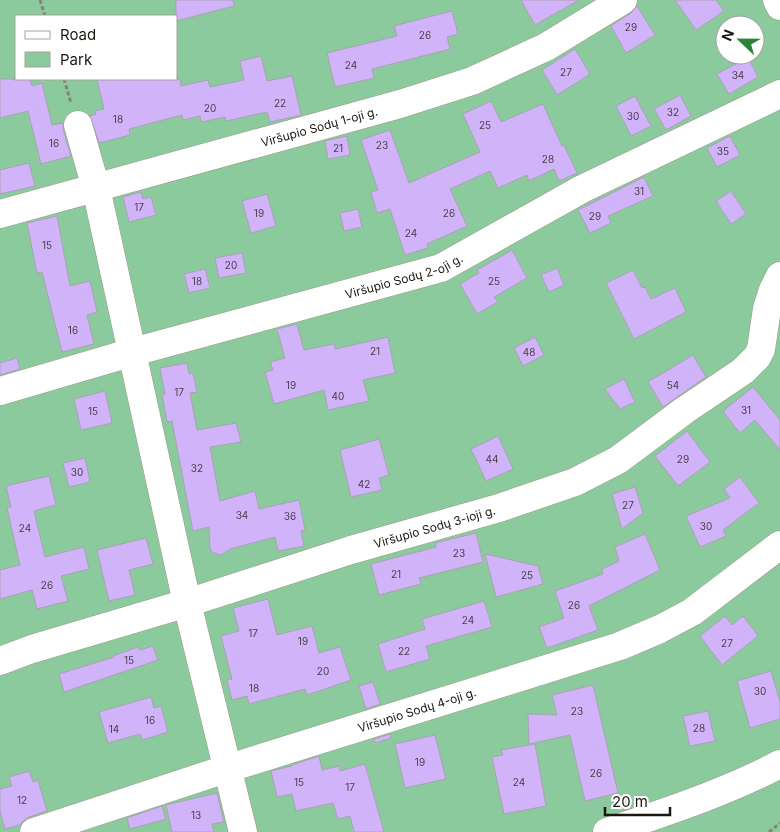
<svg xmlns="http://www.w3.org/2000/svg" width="780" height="832" font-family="Inter,sans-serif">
  <rect width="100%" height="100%" fill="#e3dfca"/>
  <!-- green -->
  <path fill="#8aca9c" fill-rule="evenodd" d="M0,0H780V832H0ZM16,16H176V79H16ZM725,25H755V55H725Z"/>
  <!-- building -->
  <path fill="#d1b3f9" stroke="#aaa2b5" d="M176,0H233L234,6L176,21Z
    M521,0H579L535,25Z
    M675,0H716L724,11L696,30Z
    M637,6L655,35L626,53L611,26L631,13Z
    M452,11L458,34L447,37L450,49L372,69L374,78L335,87L327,53L397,36L394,26Z
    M575,49L590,74L557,95L542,70Z
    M261,56L267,81L292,76L301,115L270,122L267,112L226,121L225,117L201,122L200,116L183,120L182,115L129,129L130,135L99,143L90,116L96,114L95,111L104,109L97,79H180L181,86L208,80L210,87L244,80L240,61Z
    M748,57L758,77L729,94L717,74Z
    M0,79H30L32,86L42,83L52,125L63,123V129L71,156L41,164L28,111L0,118Z
    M680,95L691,116L666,130L654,109Z
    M635,96L651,126L631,136L616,106Z
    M491,101L501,122L543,104L562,146L564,145L577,173L559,181L554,169L529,181L527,175L498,188L490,171L450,189L467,226L427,244L428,248L405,255L390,209L377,213L371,192L378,190L361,140L390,130L409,183L480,152L463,114Z
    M347,136L350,155L328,159L325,141Z
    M730,136L740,155L717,167L707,148Z
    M29,163L35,186L0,194V170Z
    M644,177L653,196L608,216L611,223L590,233L578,210Z
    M731,191L746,214L731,224L716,201Z
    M141,192L143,199L151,197L156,215L129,222L123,197Z
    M267,194L276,226L251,233L242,201Z
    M358,209L362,227L344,231L340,213Z
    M57,216L70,286L90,281L97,312L87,315L94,344L62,352L42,272L37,273L27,223Z
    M512,250L527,278L494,297L498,302L477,314L460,284L479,273L477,270Z
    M242,253L246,273L219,278L215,258Z
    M557,268L564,285L549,292L541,275Z
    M205,269L210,288L189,293L184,274Z
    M633,270L642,288L645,287L651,299L675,288L686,312L634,339L606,283Z
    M297,324L304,350L334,344L335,349L388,337L395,373L363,380L369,401L328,410L324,390L274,404L265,372L273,370L270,362L285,358L277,329Z
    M535,337L544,355L523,366L514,348Z
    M693,355L706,377L663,407L648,382Z
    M17,358L20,369L0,375V363Z
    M187,363L189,374L193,373L197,392L190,393L197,430L236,423L241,442L210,447L220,501L255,491L259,509L299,500L305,530L301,531L304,546L278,551L275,537L230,549L223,554L219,555L212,552L210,548L209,527L193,531L172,421L167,422L162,394H165L160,368Z
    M624,379L635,402L620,409L605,389Z
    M753,387L780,420V450L755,420L740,433L723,411Z
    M105,391L112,423L81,430L74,399Z
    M687,431L710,462L678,486L655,456Z
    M498,436L513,469L486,481L471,449Z
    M379,439L389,475L379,478L382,490L351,497L340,450Z
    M85,458L90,482L69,487L63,463Z
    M49,476L56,505L34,511L45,557L84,547L89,569L61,576L68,601L37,609L32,590L0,599V570L20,565L7,508L11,507L6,486Z
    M740,477L759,503L723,530L726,536L700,547L686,516L730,498L724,489Z
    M635,487L643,513L622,529L612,494Z
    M476,533L483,562L419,578L421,584L379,595L371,564L436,547L435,543Z
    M645,534L660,570L589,606L598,630L547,648L539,627L564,618L555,591L603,574L602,569L619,561L615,547Z
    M146,538L153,564L129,570L135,595L109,601L97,550Z
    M485,554L538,566L543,584L496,597Z
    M268,599L277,635L312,626L319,653L340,647L351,680L307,695L305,689L249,704L247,696L232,700L227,680L232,679L221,636L239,631L233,608Z
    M484,601L492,627L426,646L430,659L386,672L378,644L425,629L422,619Z
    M725,616L732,625L743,616L758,636L722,665L700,636Z
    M153,646L158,660L64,692L59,674L114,657L113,656L138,647L140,650Z
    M771,671L780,702V719L750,728L737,681Z
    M373,682L380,704L366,709L359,686Z
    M593,685L618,793L585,801L570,735L529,744L528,714L557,715L552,695Z
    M151,697L154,708L161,706L168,732L142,740L140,734L108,743L99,712Z
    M708,711L715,741L690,746L683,716Z
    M390,734L391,738L375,743L374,739Z
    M435,735L446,779L405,788L395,744Z
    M535,744L546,806L504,814L492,757L503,755L501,750Z
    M319,756L322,770L339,766L340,771L365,764L384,832H354L350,816L338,819L333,803L296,811L292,794L277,797L271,771L292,766V765Z
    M29,771L33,782L38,780L47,811L29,817L23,821L20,825L5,829L0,811V789L12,786L9,777Z
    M217,793L224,822L212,824L214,832H172L166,805Z
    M162,806L166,819L130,829L127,818Z"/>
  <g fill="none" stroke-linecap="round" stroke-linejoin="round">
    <!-- minor casing -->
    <g stroke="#9e9a87" stroke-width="29">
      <g id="minor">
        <path d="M777,0L780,6"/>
        <path d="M78,125L96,188L187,603L243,832"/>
        <path id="s1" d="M0,214L400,104L472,81L546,47L623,0"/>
        <path id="s2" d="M0,391L133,352L441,268L582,189L780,94"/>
        <path id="s3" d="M0,661L32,649L187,603L351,550L499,508L575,482L618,460L685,410L743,371L757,357L761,349L767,309L773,290L780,276"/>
        <path id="s4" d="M34,832L226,769L620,646L660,629L692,612L780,545"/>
        <path d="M607,832C665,812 725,793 780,764"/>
      </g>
    </g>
    <!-- path -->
    <path stroke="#868374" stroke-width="3" stroke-dasharray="4 2.5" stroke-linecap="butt" d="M40,0L45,16
      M64,79L71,103
      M769,832L780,823"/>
    <!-- minor -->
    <use href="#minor" stroke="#fff" stroke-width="28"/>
  </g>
  <g text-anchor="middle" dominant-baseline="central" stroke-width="5" stroke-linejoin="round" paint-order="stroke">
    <!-- number labels -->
    <g font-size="10" fill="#483f4b">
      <text x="631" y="27">29</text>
      <text x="425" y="35">26</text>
      <text x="351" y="65">24</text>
      <text x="566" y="72">27</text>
      <text x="738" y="75">34</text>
      <text x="280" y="103">22</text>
      <text x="210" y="108">20</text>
      <text x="673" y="112">32</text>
      <text x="633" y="116">30</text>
      <text x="118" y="119">18</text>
      <text x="485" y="125">25</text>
      <text x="54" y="143">16</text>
      <text x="382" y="145">23</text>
      <text x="338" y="148">21</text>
      <text x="723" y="151">35</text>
      <text x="548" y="159">28</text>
      <text x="639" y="191">31</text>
      <text x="139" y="207">17</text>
      <text x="259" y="213">19</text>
      <text x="449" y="213">26</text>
      <text x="595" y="216">29</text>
      <text x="411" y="233">24</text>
      <text x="47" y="245">15</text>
      <text x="231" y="265">20</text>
      <text x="197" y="281">18</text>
      <text x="494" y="281">25</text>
      <text x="73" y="330">16</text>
      <text x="375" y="351">21</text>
      <text x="529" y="352">48</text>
      <text x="291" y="385">19</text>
      <text x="673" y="385">54</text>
      <text x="179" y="392">17</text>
      <text x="338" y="396">40</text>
      <text x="746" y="410">31</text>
      <text x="93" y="411">15</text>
      <text x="492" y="459">44</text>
      <text x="683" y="459">29</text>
      <text x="197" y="468">32</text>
      <text x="77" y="472">30</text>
      <text x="364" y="484">42</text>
      <text x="628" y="505">27</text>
      <text x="242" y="515">34</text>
      <text x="290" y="516">36</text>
      <text x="706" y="526">30</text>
      <text x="25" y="528">24</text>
      <text x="459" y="553">23</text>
      <text x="396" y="574">21</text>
      <text x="527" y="575">25</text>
      <text x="47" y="585">26</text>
      <text x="574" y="605">26</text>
      <text x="468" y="620">24</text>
      <text x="253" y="633">17</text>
      <text x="303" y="641">19</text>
      <text x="727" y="643">27</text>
      <text x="404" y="651">22</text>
      <text x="129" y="660">15</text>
      <text x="323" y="671">20</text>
      <text x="254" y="688">18</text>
      <text x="760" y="691">30</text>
      <text x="577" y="711">23</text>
      <text x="150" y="720">16</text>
      <text x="699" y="728">28</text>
      <text x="114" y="729">14</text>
      <text x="420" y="762">19</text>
      <text x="596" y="773">26</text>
      <text x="299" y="782">15</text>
      <text x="519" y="782">24</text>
      <text x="350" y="787">17</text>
      <text x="22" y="800">12</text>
      <text x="196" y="815">13</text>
    </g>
    <!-- street labels -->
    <g font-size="12" fill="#1a1811" stroke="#fff">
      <text stroke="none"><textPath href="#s1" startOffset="331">Viršupio Sodų 1-oji g.</textPath></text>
      <text stroke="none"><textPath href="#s2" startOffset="420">Viršupio Sodų 2-oji g.</textPath></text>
      <text stroke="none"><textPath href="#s3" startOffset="455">Viršupio Sodų 3-ioji g.</textPath></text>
      <text stroke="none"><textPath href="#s4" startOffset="402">Viršupio Sodų 4-oji g.</textPath></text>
    </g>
  </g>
  <!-- legend -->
  <rect x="15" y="15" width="162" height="65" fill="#ffffff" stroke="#a3a3a0"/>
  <rect x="25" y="31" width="25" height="8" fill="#ffffff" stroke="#a3a3a0"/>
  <text x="60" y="40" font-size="15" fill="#1a1811">Road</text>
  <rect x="25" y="52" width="25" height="15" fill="#8aca9c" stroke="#a3a3a0"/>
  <text x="60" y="65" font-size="15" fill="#1a1811">Park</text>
  <!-- north arrow -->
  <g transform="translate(740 40) rotate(292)"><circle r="24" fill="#ffffff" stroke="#a3a3a0"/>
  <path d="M0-4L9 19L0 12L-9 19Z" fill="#288639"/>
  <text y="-8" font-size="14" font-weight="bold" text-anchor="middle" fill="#1a1811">N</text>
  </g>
  <!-- scale -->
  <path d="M605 807v8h65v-8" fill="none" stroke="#1a1811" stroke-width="2.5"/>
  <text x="612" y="807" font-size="15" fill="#1a1811" stroke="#ffffff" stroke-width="4" paint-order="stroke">20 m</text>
</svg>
